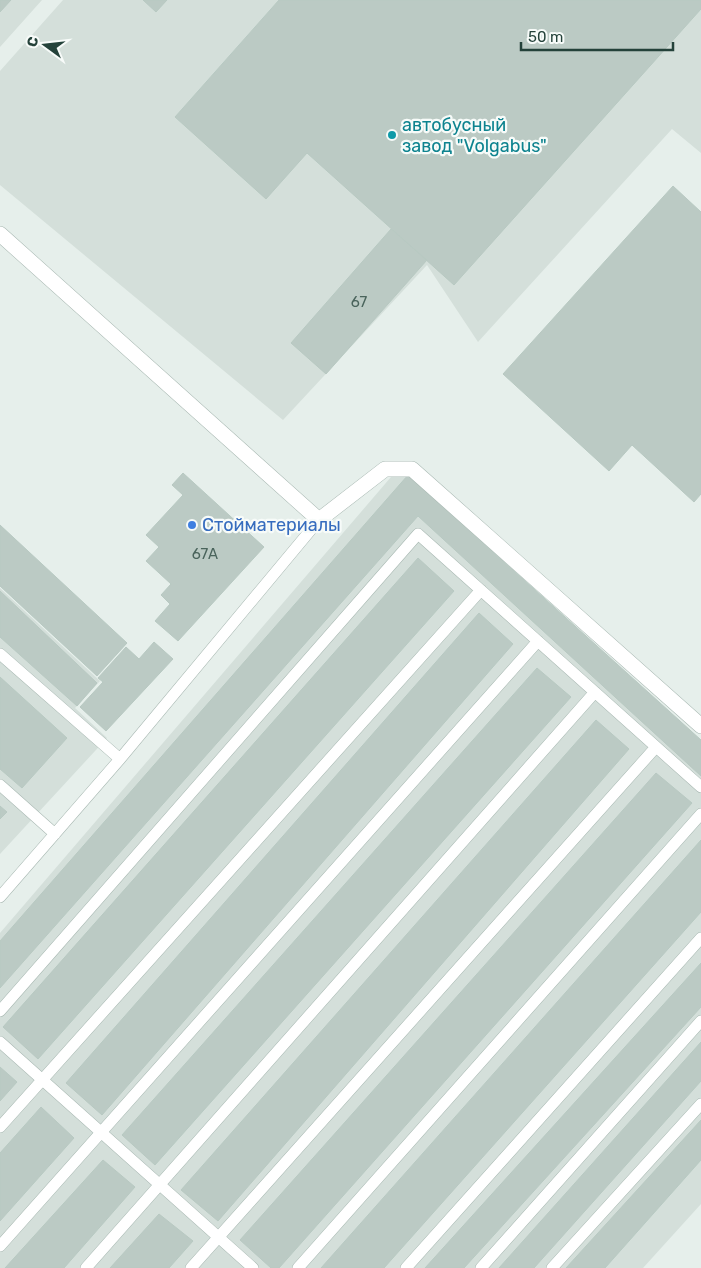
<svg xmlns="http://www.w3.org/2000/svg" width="701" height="1268" font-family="Rubik,sans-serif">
  <rect width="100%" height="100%" fill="#e6efeb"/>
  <!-- built -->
  <path fill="#d4dfda" d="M0,0H42L0,47Z
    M63,0H701V153L672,129L478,342L427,265L283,420L0,185V71Z
    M397,470L701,752V1204L643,1268H0V933Z
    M0,588L100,681L75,708L107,738L0,854Z"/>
  <!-- building -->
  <path fill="#bbcac4" stroke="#b8c9c2" d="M0,0H11L0,12Z
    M143,0H167L156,12Z
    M279,0H701V9L454,285L307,153L266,199L175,117Z
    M673,186L701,212V494L694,502L632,445L609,471L503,374Z
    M391,229L427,260L326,374L291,343Z
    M183,473L264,547L178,641L155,621L170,604L161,595L171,584L146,561L159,547L146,535L183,495L172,485Z
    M408,475L701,740V776L418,516L0,988V941Z
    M0,525L127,643L97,676L0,586Z
    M418,558L454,591L38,1059L3,1027Z
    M0,591L97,683L77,706L0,637Z
    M479,613L513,644L102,1115L66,1083Z
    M154,642L173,659L106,731L80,707L103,682L98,678L126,647L139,659Z
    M537,668L571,697L155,1165L122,1135Z
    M0,677L67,738L22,788L0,769Z
    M596,720L629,749L218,1221L181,1190Z
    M656,773L692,803L279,1268H271L240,1240Z
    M0,806L7,812L0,819Z
    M701,840V912L384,1268H321Z
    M701,963V1007L464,1268H425Z
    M701,1042V1081L534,1268H499Z
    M0,1067L17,1082L0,1101Z
    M41,1107L74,1138L0,1221V1153Z
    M701,1120V1160L605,1268H566Z
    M103,1160L135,1187L64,1268H5Z
    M159,1214L193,1241L169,1268H110Z"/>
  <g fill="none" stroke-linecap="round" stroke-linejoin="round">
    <!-- service casing -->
    <g stroke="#a8b8b2" stroke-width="12">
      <path id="service" d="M0,654L120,759
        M0,785L55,834
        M0,897L120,759L319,520
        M0,1011L418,534L701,787
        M0,1042L253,1268
        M0,1127L481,590
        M0,1246L538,641
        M86,1268L595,692
        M191,1268L656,747
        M298,1268L701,814
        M406,1268L701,938
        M481,1268L701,1021
        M552,1268L701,1104"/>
    </g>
    <!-- minor casing -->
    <g stroke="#a8b8b2" stroke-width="16">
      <path id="minor" d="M0,234L319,520L385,469H412L701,726"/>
    </g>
    <!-- service -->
    <use href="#service" stroke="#fff" stroke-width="11"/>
    <!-- minor -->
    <use href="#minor" stroke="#fff" stroke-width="15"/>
  </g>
  <!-- markers -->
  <circle fill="#0f9aa8" stroke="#f7fbf9" stroke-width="2" cx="392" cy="135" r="5"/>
  <circle fill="#3f7fe0" stroke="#f7fbf9" stroke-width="2" cx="192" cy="525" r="5"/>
  <g text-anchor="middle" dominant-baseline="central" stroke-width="4.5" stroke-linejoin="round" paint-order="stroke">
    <!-- number labels -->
    <g font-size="15" fill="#4a645c">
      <text x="359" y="302">67</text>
      <text x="205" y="554">67А</text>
    </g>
    <!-- culture labels -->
    <g font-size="18" fill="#0d838f" stroke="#f7fbf9" text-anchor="start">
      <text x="402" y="125">автобусный<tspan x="402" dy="21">завод "Volgabus"</tspan></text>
    </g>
    <!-- shop labels -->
    <g font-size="18" fill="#366cbe" stroke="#f7fbf9" text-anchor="start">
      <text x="202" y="525">Стойматериалы</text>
    </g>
  </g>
  <!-- north arrow -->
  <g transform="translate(45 45) rotate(285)" stroke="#f7fbf9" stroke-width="4" paint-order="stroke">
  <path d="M0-4L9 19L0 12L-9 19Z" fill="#24423a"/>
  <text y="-8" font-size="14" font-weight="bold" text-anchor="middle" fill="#24423a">С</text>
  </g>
  <!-- scale -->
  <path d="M521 42v8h152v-8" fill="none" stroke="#24423a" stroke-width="2.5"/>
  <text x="528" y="42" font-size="15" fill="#24423a" stroke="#f7fbf9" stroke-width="4" paint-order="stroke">50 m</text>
</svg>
